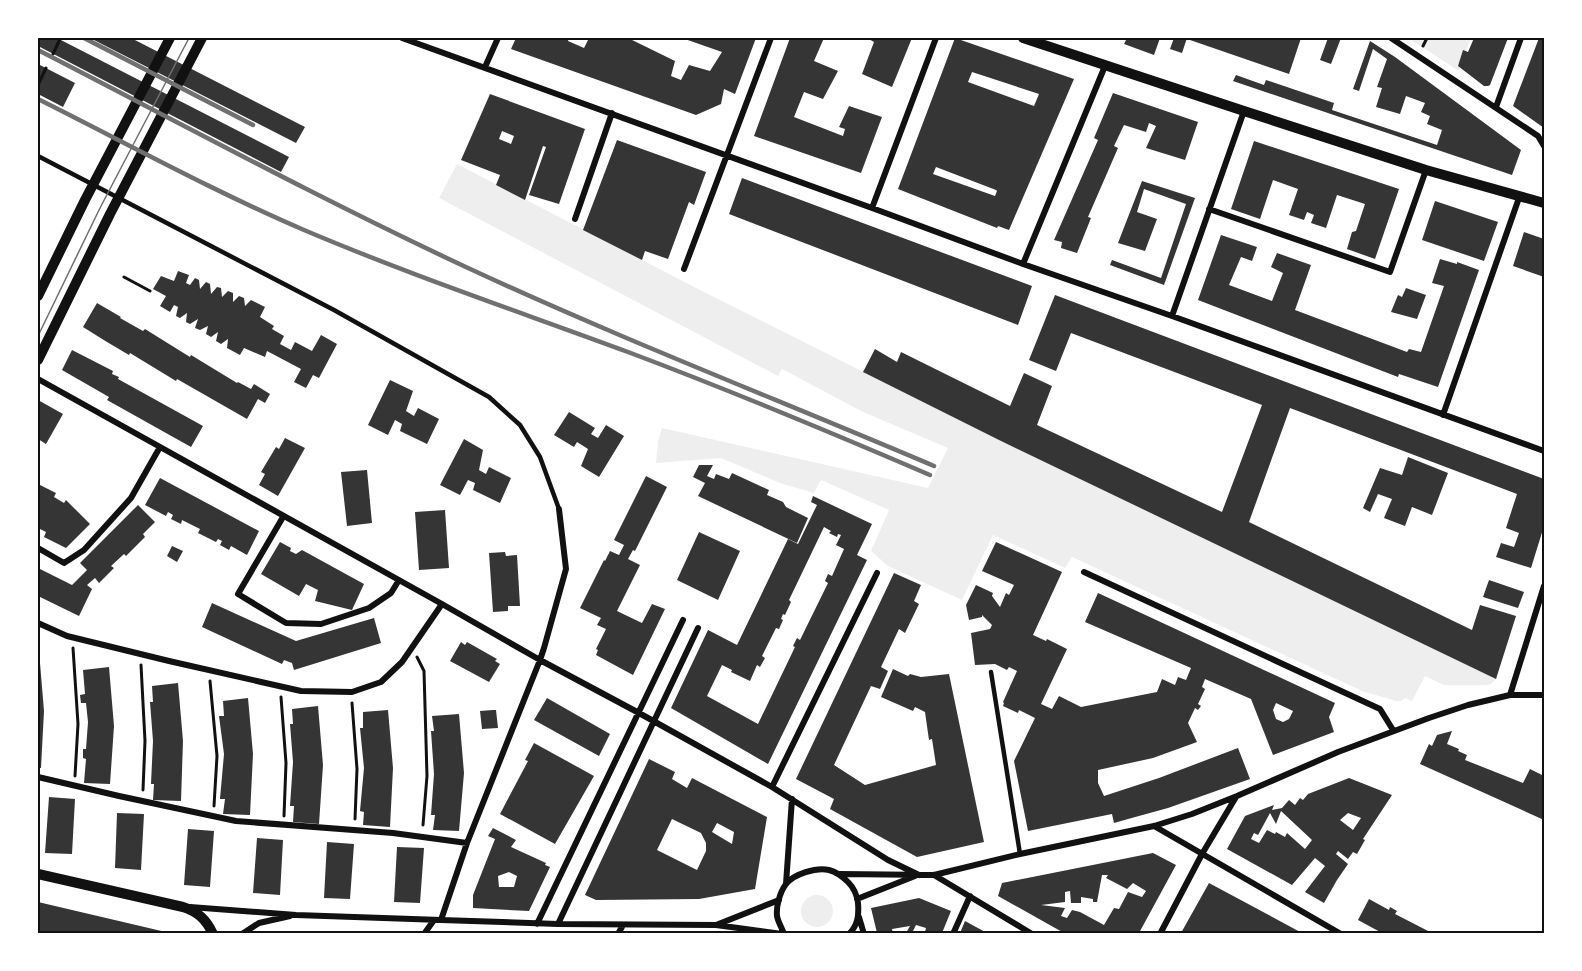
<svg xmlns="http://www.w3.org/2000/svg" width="1582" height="971" font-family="'Archivo Narrow',sans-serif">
  <rect width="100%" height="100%" fill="#fff"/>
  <!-- green -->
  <path fill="#eee" d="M1408,38H1471L1459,71Z
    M457,164L700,290L999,440L1496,679L1491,684L1486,685H1444L1425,676L1412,701L1405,698L1401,701H1396L1362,691L1072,557L1065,568L993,535L962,600L888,566L871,551L889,510L821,480L814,493L780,483L721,458L656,463L658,441L662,428L928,488L948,448L863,412L782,369L778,376L439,198Z
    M801 911a16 16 0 1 1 32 0a16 16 0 1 1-32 0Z"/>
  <!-- building -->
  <path fill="#353535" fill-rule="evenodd" d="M38,38H57L289,157L281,172L38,46Z
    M90,38H131L305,127L296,143Z
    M516,38H569L568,41L584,48L589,38H628L675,61L671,76L681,80L689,65L710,71L722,52L682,38H756L735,94L724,89L721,104L696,115L511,49Z
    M790,38H824L814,61L838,71L823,99L804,92L794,117L843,136L845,129L839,127L849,106L882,117L861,173L754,136Z
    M867,38H912L892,87L862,74L874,42Z
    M955,38L1074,79L1009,230L998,226L997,228L898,189ZM972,72L1039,94L1034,106L968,82ZM936,167L996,190L997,191L995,196L933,174Z
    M1127,38H1160L1154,55L1124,44Z
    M1174,38H1187L1182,53L1170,49Z
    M1191,38H1301L1289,74L1190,40Z
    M1328,38H1341L1331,64L1320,60Z
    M1474,38H1508L1490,85L1488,86H1484L1458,66L1463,50L1468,52Z
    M1539,38H1544V128L1513,106Z
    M1370,41L1395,57L1521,150L1512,175L1233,81L1236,75L1264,85L1266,80L1334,103L1332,110L1437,145L1442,130L1427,124L1430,116L1421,112L1425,103L1406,96L1400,114L1376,107L1382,88L1377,87L1387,59L1373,49L1359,91L1353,89Z
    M38,64L75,83L63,107L38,94Z
    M1113,93L1198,122L1185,160L1146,148L1156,126L1149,123L1146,132L1124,125L1114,146L1118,148L1088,217L1091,218L1077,253L1061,248L1062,242L1054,240L1098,140L1094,138Z
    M490,94L585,129L559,204L529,195L546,147L543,146L525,200L496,185L500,175L461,160ZM502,131L514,136L511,144L499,139Z
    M617,140L706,172L694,205L689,202L668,259L645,251L642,260L583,230Z
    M1254,141L1399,189L1375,259L1347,249L1352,232L1356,231L1365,204L1337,195L1326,228L1311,223L1314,215L1307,212L1304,220L1289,215L1298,189L1273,180L1260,219L1231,209Z
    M742,178L1032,286L1018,325L729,214Z
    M1142,181L1195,198L1164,285L1110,265L1112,260L1161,278L1186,204L1144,189L1137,212L1157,219L1145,251L1118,243Z
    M1435,201L1498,222L1484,261L1422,240Z
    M1524,232L1544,239V277L1513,266Z
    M1221,235L1257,247L1252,261L1241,257L1229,285L1272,301L1283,273L1271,267L1277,253L1311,265L1295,310L1407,352L1409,349L1421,352L1444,286L1432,283L1440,259L1457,264V262L1479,270L1438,387L1399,374L1398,377L1198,300Z
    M178,271L189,275L186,283L190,285L195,278L199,280L200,289L206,282L210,284L211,294L217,287L221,288L222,297L228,291L233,293V302L239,296L244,298L245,306L251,300L265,307L260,317L274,326L272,329L284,336L280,344L291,350L295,342L312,351L321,335L337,344L319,378L313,375L306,388L294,382L301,369L267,351L265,357L244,348L240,355L227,348L228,339L221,344L216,341L218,332L211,337L206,334L208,326L200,330L195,328L198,319L190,324L186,322L187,313L180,318L176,316L178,307L174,305L170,312L160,306L166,296L153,289L161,276L174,281Z
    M1406,288L1426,295L1417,319L1391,312L1398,295L1402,297Z
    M1055,295L1544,479V526L1531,568L1496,557L1501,543L1514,547L1519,533L1506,528L1517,494L1290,408L1249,522L1472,630L1480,605L1516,616L1496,679L999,440L863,372L875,349L897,362L901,352L1010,406L1024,373L1052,386L1037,425L1222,512L1262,405L1071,333L1056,371L1029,360Z
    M97,303L121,317L120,318L143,331L145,329L190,357L191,355L237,383L238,382L251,389L254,384L270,394L265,403L258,399L247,419L177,379L176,381L130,353L129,355L107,342L83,327Z
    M72,350L113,371L112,374L119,377L118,379L203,426L191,447L107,400L109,397L62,370Z
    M390,380L413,391L406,411L414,416L418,408L439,419L427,444L400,431L402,424L395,420L388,435L368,425Z
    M38,400L63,414L46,444L38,439Z
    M569,412L595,428L591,434L598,438L606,425L624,436L599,477L581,466L588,449L577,442L574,447L554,435Z
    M285,438L305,448L278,496L259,485L265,474L261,472L276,447L279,449Z
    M464,439L483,450L479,470L486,474L489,467L511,478L500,503L473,490L475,483L468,480L460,495L440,485Z
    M1408,457L1448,473L1432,515L1412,507L1405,526L1384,518L1392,499L1378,494L1370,512L1363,508L1380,468L1402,475Z
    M699,465H713L707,476L714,479L716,474L729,479L732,473L769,490L767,495L783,502L786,507L808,518L797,543L698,496L705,483L693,477Z
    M367,470L372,523L347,526L341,472Z
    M646,476L667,487L635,551L633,550L628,559L640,565L617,611L642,623L652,604L665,609L633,675L596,655L598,650L596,649L606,629L597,625L601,618L580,608L604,560L605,561L610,551L619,555L624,545L614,540Z
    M160,478L259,531L247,555L231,546L229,550L220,545L222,541L218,539L216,542L198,533L200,529L182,520L181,524L171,519L173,515L168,512L166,516L145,505Z
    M38,484L56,493L54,497L64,503L66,500L90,524L66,548L44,537L46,532L38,528Z
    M813,496L872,524L857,555L867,560L768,764L671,708L708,630L737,645L788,539L798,544L817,505L811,502ZM824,527L831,531L829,533L837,537L838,534L841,535L836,545L844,549L832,576L828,574L825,581L828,583L800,640L797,638L793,646L795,647L758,724L707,696L722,665L732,670L731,672L750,681L757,665L760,667L765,658L762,656L776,628L779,629L783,620L781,619L783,614L785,615L791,602L789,600Z
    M138,505L155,522L143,534L145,537L126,556L124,554L111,566L114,568L99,583L95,578L87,585L92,589L79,616L38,596V568L72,585L87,570L80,563Z
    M445,510L449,568L419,570L415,512Z
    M699,532L740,551L718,600L677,580Z
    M280,542L291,548L290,551L296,554L302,550L364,584L352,610L315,601L318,590L306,584L299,596L261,574Z
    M996,542L1062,572L1033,635L1046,641L1047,639L1067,649L1041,704L1052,709L1059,696L1081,707L1157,692L1162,679L1175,685L1178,677L1186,680L1191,668L1085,622L1098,593L1335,703L1329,717L1334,732L1273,755L1251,699L1205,679L1202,687L1205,689L1198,704L1201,706L1198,710L1195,708L1188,723L1197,742L1153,758L1098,770V783L1104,796L1159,778L1238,748L1250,779L1168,808L1128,819L1114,823L1112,814L1028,831L1014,761L1035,718L1019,710L1018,713L1003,706L1004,703L1003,702L1017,671L1009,667L1007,670L995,664L975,665L971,633L990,629L992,625L982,615V617L969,620L966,605L976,585L993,593L992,596L1000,607L1006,593L1009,595L1014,585L982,571ZM1276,703L1293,711L1289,719L1283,722L1276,719L1273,710Z
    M172,546L183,551L177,562L167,556Z
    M505,552L506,556L517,555L520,606H508V611L493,612L489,553Z
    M894,573L921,585L914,601L919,604L905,633L899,629L881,667L888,671L880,689L871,686L834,765L865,785L936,765L932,739L929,740L925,712L915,707L913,711L881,697L893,669L908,676L910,674L921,677L949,674L984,842L917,857L830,809L834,799L796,779Z
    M1489,580L1524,592L1518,608L1483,597Z
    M212,603L296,641L374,618L381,643L294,670L292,663L284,660L282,664L202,627Z
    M461,642L465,645L467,642L497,659L495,661L500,664L489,682L450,661Z
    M38,651H39L44,711L41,768H38Z
    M109,667L114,726L110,784L84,783L86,759L83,758V749H86L88,722L86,703H81L80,695L85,694L83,670Z
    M178,683L183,741L181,801L153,800L154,784H151L153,741L150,702H153L152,686Z
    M248,698L253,754L250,815L223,814L225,799H220L224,754L219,716H224L223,701Z
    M547,698L610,734L599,756L534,720Z
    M318,706L323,765L319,824L293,822L294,806H290L293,762L290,724H293L292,709Z
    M388,710L393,768L390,827L363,825L364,812L360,811L364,768L360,728H363V712Z
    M493,710H496L498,728L482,729L480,711Z
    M459,714L464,773L459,831L433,830L435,815H431L434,774L431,731H434L432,716Z
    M1452,731L1447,744L1459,749L1458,751L1467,755L1465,760L1523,783L1530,769L1544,776V820L1420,764L1429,744L1432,746L1437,735Z
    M534,743L594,776L555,844L500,814L528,761L525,760Z
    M649,759L675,772L672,779L687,788L692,778L767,817L755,889L699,899L596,900L585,895ZM672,819L701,833L706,843V851L697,870L657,850ZM717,823L734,832L732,844L712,832Z
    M1349,778L1392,795L1363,839L1365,840L1357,854L1353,852L1348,859L1338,851L1336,854L1348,864L1337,880L1324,903L1305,892L1325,866L1315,858L1292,885L1227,849L1245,816L1274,805L1272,810L1282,808L1289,800L1295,805L1300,798L1303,800L1308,794ZM1281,811L1312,840L1305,849L1287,833L1285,837L1276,832L1275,834L1267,830L1259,843L1251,839L1254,833L1258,835L1270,813L1276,824ZM1348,813L1361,818L1353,830L1340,820Z
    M49,797L75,799L72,854L45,853Z
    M117,813L144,814L141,870L115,868Z
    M493,828L516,840L511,847L546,863L545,865L550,867L529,911L473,908V895L495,839L488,836ZM509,872L517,876L514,887H499L498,876Z
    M188,829L214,831L210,887L184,885Z
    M257,838L283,840L280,895L253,893Z
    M327,842L354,844L350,899L324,898Z
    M397,847L424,848L420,903L394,902Z
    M1153,853L1176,865L1139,933H1064L998,896L1002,883ZM1102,875H1108L1106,878L1127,889L1133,883L1146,891L1142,897L1128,892L1119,909L1114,908L1104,925L1080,912L1072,910L1067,918L1061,916L1065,908L1041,905L1065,902V892L1070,891L1071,903H1081V897L1093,899V902H1097Z
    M1209,883L1265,913L1302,933H1181Z
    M919,898L951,911L942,933H929L925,932L926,928L916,925L912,933H906L910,926L892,929L893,933H877L871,908Z
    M1369,899L1389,910L1390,907L1397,911L1395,914L1432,933H1382L1358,920Z
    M38,902L170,933H38Z
    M965,921L987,933H960Z"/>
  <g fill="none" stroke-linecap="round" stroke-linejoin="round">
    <!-- path -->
    <path stroke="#111" stroke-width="3" d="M1423,46L1427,38
      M53,54L60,39
      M38,85L46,68
      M124,277L150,291
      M73,648L78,724L75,776
      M417,657L424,671L427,776L423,825
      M141,665L145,741L143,790
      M210,681L217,756L214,806
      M281,697L286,763L284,816
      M352,703L357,769L355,819"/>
    <!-- service -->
    <path stroke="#111" stroke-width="4.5" d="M38,156L334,310L489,397L520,425L540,457L559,509
      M991,672L1020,854"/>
    <!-- minor -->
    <path stroke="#111" stroke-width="6" d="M402,38L872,208L1023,264L1172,316L1544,451
      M1391,38L1538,136L1544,146
      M485,67L498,38
      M1496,107L1521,38
      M872,208L936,38
      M1209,209L1390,272L1426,170
      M575,219L612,113
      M1023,264L1105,66
      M684,269L771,38
      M1172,316L1244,111
      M38,379L442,604L540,660L639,713L772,787L888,860L919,875
      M1443,415L1520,195
      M283,517L238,594L286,623L321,624L369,608L391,593L399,580
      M38,548L64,563L84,550L131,498L160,447
      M1084,572L1380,709L1393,730
      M38,623L67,636L169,661L301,691L352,692L381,682L402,662L442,604
      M1510,695L1544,586
      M38,777L119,796L236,821L393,833L467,843
      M772,787L877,573
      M1154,826L1341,934
      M840,874L934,875L1020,854L1154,826L1192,814L1237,796L1338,752L1429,718L1468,705L1510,695H1544
      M934,875L1032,934
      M786,884L792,799
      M857,899L915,876
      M190,907L296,915L441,920L558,924L716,925L782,934
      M859,917L864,934
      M441,920L467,843L540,660L544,648L566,569L559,509
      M537,924L683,620
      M558,924L698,628
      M716,925L779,900
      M242,934L259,923L290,916
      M424,934L434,920
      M618,934L623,925
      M784,934C782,928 778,922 777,916C776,906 780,892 786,884C794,874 816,867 829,870C837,872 842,876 848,882C854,888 857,895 858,903C859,915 858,925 849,934
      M953,934L970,896
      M1160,934L1202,854L1236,797"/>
    <!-- tertiary -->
    <path stroke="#111" stroke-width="10" d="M1023,38L1244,111L1426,170L1544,203
      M38,296L85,200L170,38
      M38,360L110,214L202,38
      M38,874L183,907C198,912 206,919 213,934"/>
    <!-- tram -->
    <path stroke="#707070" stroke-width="1.5" d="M38,336L100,208L189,38"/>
    <!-- rail -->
    <path stroke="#707070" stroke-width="4.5" d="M84,38L253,125
      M38,50C180,123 322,200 468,268C621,339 779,400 934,466
      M38,99C126,143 213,191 304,230C410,275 520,312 628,352C729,390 830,432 930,475"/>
  </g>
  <!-- border -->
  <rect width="1582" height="971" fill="none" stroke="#ffffff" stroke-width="78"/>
  <rect x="39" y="39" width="1504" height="893" fill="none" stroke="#111" stroke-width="2"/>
</svg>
